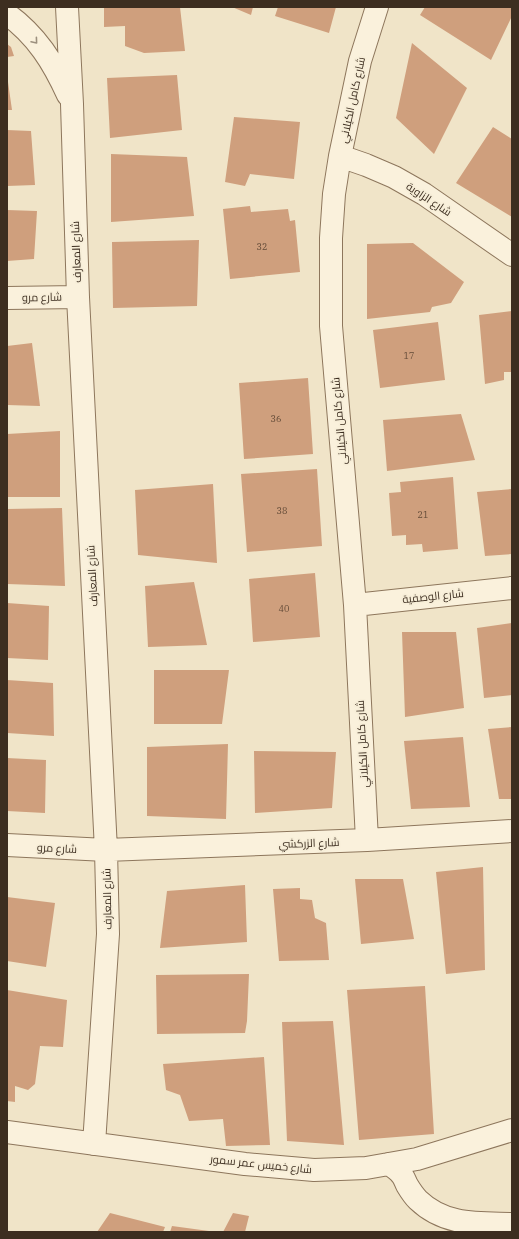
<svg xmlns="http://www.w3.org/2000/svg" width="519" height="1239" font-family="'IBM Plex Serif',Cairo,serif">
  <rect width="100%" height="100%" fill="#f0e4c8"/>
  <!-- building -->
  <path fill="#cf9f7d" d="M104,7H180L185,51L144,53L125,46V26L104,27Z
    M232,7H253L251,15Z
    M278,7H336L329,33L275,16Z
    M425,7H512V16L491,60L420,15Z
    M412,43L467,88L434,154L396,118Z
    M7,44L11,47L14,56L7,57Z
    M177,75L182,130L110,138L107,78Z
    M7,82H8L12,110H7Z
    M234,117L300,122L294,179L250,174L245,186L225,182Z
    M493,127L512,139V217L456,183Z
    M7,130L31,131L35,185L7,186Z
    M111,154L187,157L194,216L111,222Z
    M250,206L251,212L288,209L290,221L295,220L300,272L230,279L223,209Z
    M7,210L37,211L34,259L7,261Z
    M199,240L197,306L113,308L112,242Z
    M413,243L464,282L451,303L432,307L430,312L367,319V244Z
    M512,311V372H504V380L485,384L479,315Z
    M438,322L445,380L380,388L373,330Z
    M32,343L40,406L7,405V346Z
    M308,378L313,454L244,459L239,383Z
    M461,414L475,460L387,471L383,420Z
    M60,431V497H7V434Z
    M317,469L322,546L247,552L241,474Z
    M453,477L458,549L423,552L422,544L406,545V535L392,536L389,493L401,492L400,482Z
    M213,484L217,563L138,555L135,490Z
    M512,489V554L485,556L477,492Z
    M62,508L65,586L7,584V509Z
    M315,573L320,637L253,642L249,579Z
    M194,582L207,645L148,647L145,586Z
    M7,603L49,606L48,660L7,658Z
    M512,623V695L484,698L477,628Z
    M402,632H456L464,708L405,717Z
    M154,670H229L222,724H154Z
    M7,680L53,683L54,736L7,733Z
    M512,727V799H499L488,729Z
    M463,737L470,807L411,809L404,741Z
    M228,744L226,819L147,816V747Z
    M254,751L336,752L332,808L255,813Z
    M7,758L46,760L45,813L7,811Z
    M483,867L485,970L446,974L436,872Z
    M355,879H403L414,939L361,944Z
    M245,885L247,942L160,948L167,891Z
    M300,888V899L312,900L315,918L326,923L329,960L279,961L273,889Z
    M7,897L55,903L46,967L7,961Z
    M249,974L247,1021L245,1033L157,1034L156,975Z
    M425,986L434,1134L359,1140L347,990Z
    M7,990L67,1000L63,1047L40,1046L35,1084L28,1090L15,1086V1102L7,1101Z
    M333,1021L344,1145L287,1141L282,1022Z
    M264,1057L270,1145L226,1146L223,1119L189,1121L180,1095L166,1090L163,1064Z
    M110,1213L165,1227L163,1232H97Z
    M233,1213L249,1216L245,1232H223Z
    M172,1226L209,1231V1232H170Z"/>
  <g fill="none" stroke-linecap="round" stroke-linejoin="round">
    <!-- minor casing -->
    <g stroke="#8d765c" stroke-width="24">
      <path id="minor" d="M67,7L72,104L78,297L106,850L108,934L94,1144
        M7,14C37,36 53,62 68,95
        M340,156L366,165L394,177L424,194L512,255
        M7,298L78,297
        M355,605L512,588
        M367,840L355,605L331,326V238L334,194L340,156L360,61L377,7
        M7,845L106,850L367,840L512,831
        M7,1132L245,1164L314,1170L366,1168L417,1159L512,1130
        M389,1164C393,1167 398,1170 401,1174C404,1177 405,1181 407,1185C410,1190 414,1196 418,1200C445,1226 478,1223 512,1224"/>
    </g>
    <!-- minor -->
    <use href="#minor" stroke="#faf1dc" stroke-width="22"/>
  </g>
  <!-- one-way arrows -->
  <defs><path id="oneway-chevron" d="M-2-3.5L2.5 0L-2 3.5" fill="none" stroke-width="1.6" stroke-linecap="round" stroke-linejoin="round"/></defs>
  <use stroke="#9c907e" href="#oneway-chevron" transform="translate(35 41) rotate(50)"/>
  <g text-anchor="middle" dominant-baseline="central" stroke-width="3.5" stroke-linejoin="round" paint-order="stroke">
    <!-- number labels -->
    <g font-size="9" fill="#624a37">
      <text x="262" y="246">32</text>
      <text x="409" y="355">17</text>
      <text x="276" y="418">36</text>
      <text x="282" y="510">38</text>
      <text x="423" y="514">21</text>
      <text x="284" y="608">40</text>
    </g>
    <!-- street labels -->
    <g font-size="11" fill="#3d2e20" stroke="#f7eed8">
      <text transform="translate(352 100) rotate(-78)">شارع كامل الكيلاني</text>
      <text transform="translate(429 199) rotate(33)">شارع الزاوية</text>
      <text transform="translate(76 252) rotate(-92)">شارع المعارف</text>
      <text transform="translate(42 297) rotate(-1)">شارع مرو</text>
      <text transform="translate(339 421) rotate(-95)">شارع كامل الكيلاني</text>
      <text transform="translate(92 576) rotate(-93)">شارع المعارف</text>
      <text transform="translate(433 596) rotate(-6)">شارع الوصفية</text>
      <text transform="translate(362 744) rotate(-93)">شارع كامل الكيلاني</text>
      <text transform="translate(309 843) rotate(-2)">شارع الزركشي</text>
      <text transform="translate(57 848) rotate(3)">شارع مرو</text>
      <text transform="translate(107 899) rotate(-91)">شارع المعارف</text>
      <text transform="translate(261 1164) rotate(6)">شارع خميس عمر سمور</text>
    </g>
  </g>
  <!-- border -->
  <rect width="519" height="1239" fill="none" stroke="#3d2e20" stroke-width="16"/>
</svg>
